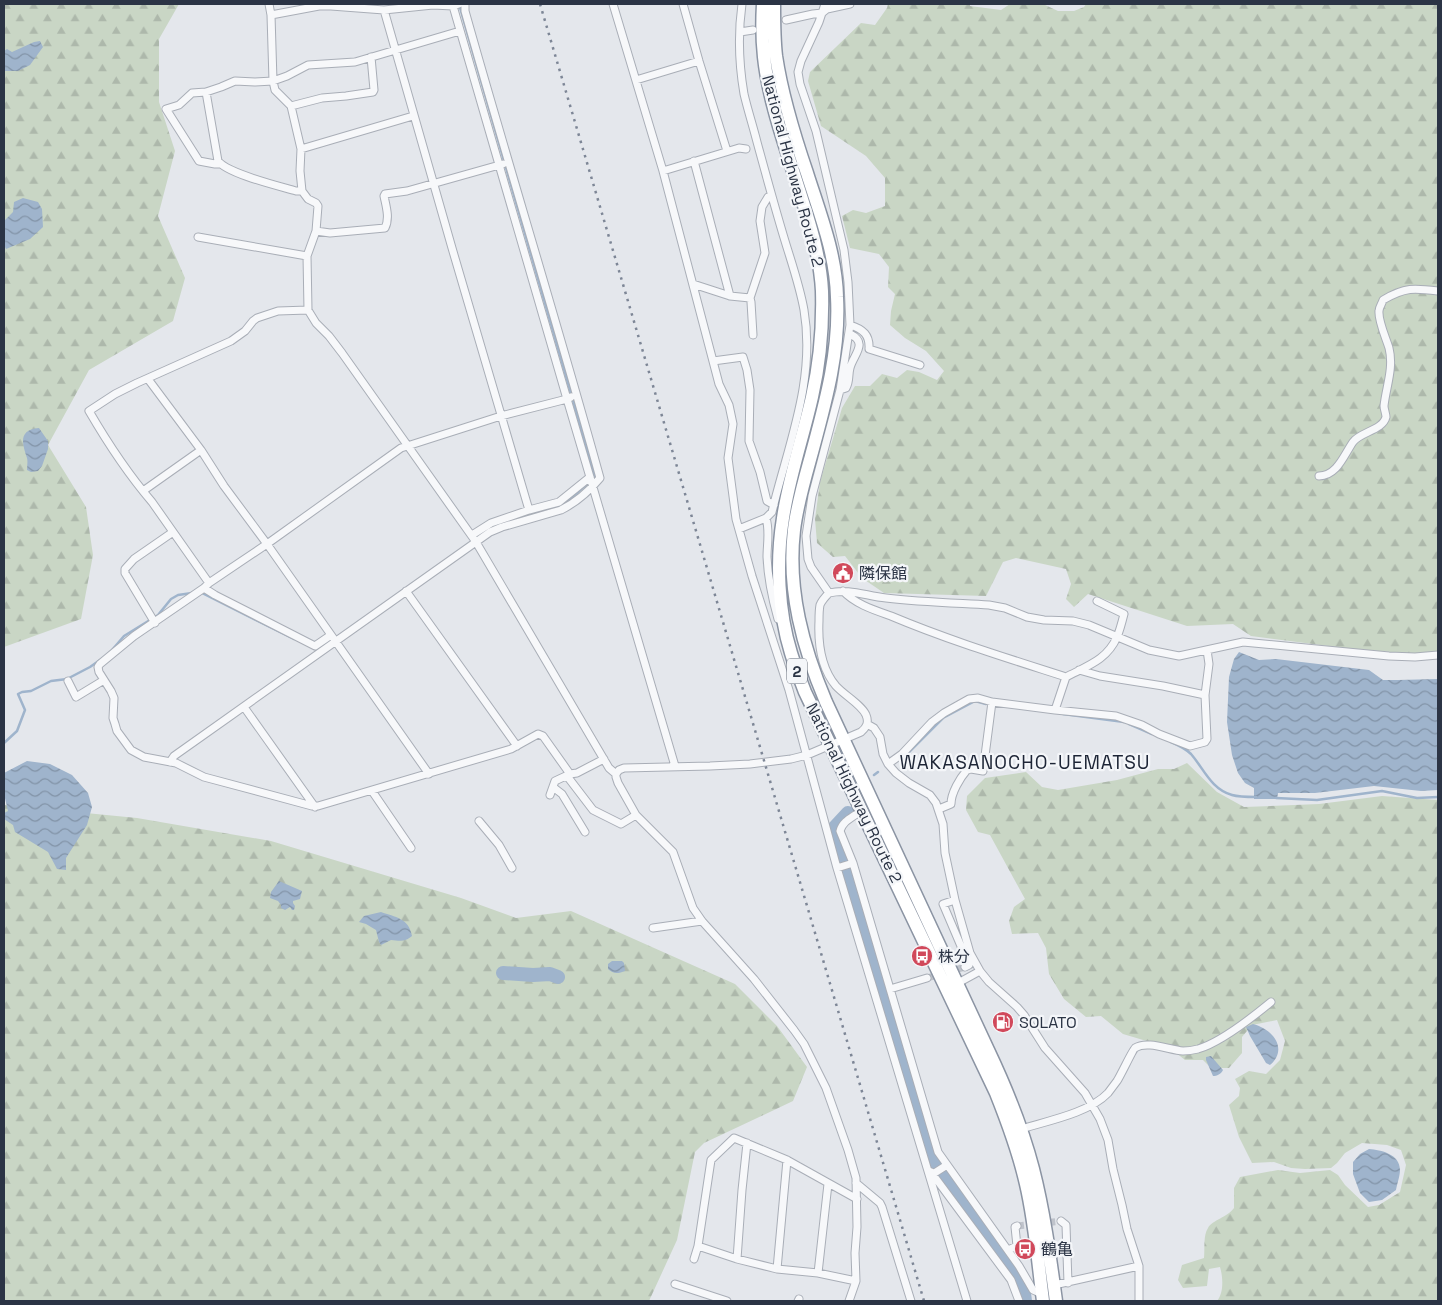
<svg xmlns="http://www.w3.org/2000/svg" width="1442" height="1305" font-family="'Space Grotesk','Noto Sans JP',sans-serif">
  <defs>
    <pattern id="forest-firs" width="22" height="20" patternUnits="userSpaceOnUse" patternTransform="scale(1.25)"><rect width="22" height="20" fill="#c9d6c5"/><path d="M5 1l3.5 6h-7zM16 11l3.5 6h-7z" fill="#adb8ab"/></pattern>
    <pattern id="water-waves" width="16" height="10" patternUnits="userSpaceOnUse" patternTransform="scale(1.25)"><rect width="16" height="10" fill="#9fb4cc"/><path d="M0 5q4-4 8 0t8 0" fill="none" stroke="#8293a7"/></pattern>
  </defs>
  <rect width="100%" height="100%" fill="#e4e7ec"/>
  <!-- forest -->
  <path fill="url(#forest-firs)" d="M4,4H179L159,39V102L175,151L158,216L185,278L173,321L89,370L48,445L86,507L93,555L81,619L4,647Z
    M888,4H970V6L1001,10L1010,4H1043L1058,11H1074L1084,7L1086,4H1438V651L1414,654L1344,648L1251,636L1233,624L1187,626L1088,594L1074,607L1066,599L1071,584L1066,569L1016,558L1003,562L986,596L884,593L862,578L845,556L833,557L817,543L815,519L820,482L842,408L855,386H870L882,374L897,378L907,370L919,372L937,380L944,371L926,351L905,338L890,325L891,311L895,294L888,287L889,267L879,254L850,248L842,216L853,210L866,213L885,206V178L866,156L821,126L808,81L810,72L861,23L875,25L887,8Z
    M1187,763L1217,792L1244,807L1319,804L1382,796L1438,800V1301H1217C1224,1293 1223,1277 1220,1267L1209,1269L1207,1286L1183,1288L1178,1280L1182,1265L1204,1258C1205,1249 1203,1235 1208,1228C1212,1220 1228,1217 1234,1208V1188L1240,1177L1278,1170L1300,1173L1330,1170L1338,1175L1345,1185L1368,1207L1379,1205L1400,1192L1406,1165L1401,1150L1387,1145L1362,1143L1345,1153L1337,1163L1331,1168L1305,1169L1291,1168L1274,1162L1252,1163L1239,1137L1229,1105L1239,1096L1240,1088L1235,1079L1249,1071L1266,1074L1280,1060L1285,1041L1277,1020L1252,1025L1242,1037V1053L1229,1068H1211L1203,1060H1185L1170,1048L1123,1034L1101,1016L1086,1017L1064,999L1049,974L1046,948L1038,933L1012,934L1009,921L1014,907L1025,899L990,835L978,832L966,810L967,796L985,778L1026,772L1042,787L1058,790L1117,780L1158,769H1174Z
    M4,805L137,818L271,841L461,898L516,918L571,911L735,984L777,1026L807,1067L793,1101L704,1143L695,1152L677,1240L649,1301H4Z"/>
  <!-- water -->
  <path fill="url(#water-waves)" d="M40,41L43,47L30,65L18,71H4V51L7,49L12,52L34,42Z
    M23,198L38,202L42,209L43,227L30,239L6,249L4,245V221L13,212L14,202Z
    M39,428L48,441V449L42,466L38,471L31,472L27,470C27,466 28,462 27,458C22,443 18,430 39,428Z
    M1239,652L1259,660L1276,659L1369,670L1383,680H1398L1438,679V790L1421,791L1374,786L1315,793H1278L1277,799H1254V788L1245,783L1238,773L1232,755L1227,722L1229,677L1234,659Z
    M27,761L50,764L72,775L88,793L92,807L87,825L66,858V870L57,869L48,852L15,832L13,825L4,819V813L8,811L4,794V773Z
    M279,881L302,891L300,899L293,901V903L295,906L294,910H292L290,907L285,910L281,908V905L278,901L270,898L271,892Z
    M381,912C395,917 409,918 412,936C405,942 400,941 391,940L381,945L379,942L376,930L366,924L359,922L364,916Z
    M612,961H622L624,963L625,971C618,974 613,974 608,969V964Z
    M1253,1024C1272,1029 1289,1048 1270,1065L1266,1063L1250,1036L1246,1027Z
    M1211,1056L1223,1070C1221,1074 1217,1076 1213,1076L1206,1060V1057Z
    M1369,1149C1381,1150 1400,1154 1400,1170C1400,1176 1397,1184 1396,1190L1382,1200L1369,1202L1360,1193L1353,1174V1162L1360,1154Z"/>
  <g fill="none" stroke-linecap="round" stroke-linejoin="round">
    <!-- stream -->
    <path stroke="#9fb4cc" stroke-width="2.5" d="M459,4L595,477L594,478
      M538,511L562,506L587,484
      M491,528L507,521
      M202,593L294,639
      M112,650L124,636L158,615L171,599L178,595L192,593
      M1063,714L1124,722
      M1129,724L1152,734
      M1171,742C1178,745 1185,748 1191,754C1204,769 1211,789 1232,795C1239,797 1248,797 1256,797
      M4,743L17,731L25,710L18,694L22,692L31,691L51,681L67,679L90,667L100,660
      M903,758L943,718L975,701L986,704
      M874,775L878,772
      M1276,798L1317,800L1382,791L1417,798L1438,797"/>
    <!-- river -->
    <path stroke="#9fb4cc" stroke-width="14" d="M848,813L835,827L839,841L936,1164L1013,1271L1024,1293L1025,1301
      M503,973L533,975L550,974L558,977"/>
    <!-- street-tunnel -->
    <path stroke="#bfc3cb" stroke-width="7" stroke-dasharray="7 3.5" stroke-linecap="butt" d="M927,978L965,967
      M1017,1226L1061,1221"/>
    <!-- street casing -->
    <g stroke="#a9aeb7" stroke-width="9">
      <path id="street" d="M269,4L271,15L273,81L275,90L291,106L301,149L300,171L302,191L308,199L316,203L318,206L316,231L307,256L308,310L316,323L329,336L342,353L476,542L609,768L616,774V777L618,783L636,815L673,852L693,908L702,921L754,979L794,1030L804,1044L826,1088L848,1150L856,1178L857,1227L855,1253L856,1281L849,1301
        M613,4L663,171L719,384L729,405L733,424L728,458L736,519L752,576L789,690L837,868L967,1301
        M683,4L699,61L727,151
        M742,4C738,33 739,65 744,94C748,111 753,126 757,142C766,175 775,208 785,241C792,264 800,287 804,310C815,375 792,435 776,496L772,512L766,518C770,531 767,544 767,557C768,578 772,598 778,619
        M453,6L567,399L501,416L401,448L267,544L209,583L204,588L134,636L100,664L98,667L99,672L111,691L114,698L113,718L115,724L117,731L131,750L144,757L176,763L204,777L312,806H318L511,749L538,734L543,736L570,774L577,773L604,759
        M384,10L452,248L529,510
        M271,15L319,6H331L384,10L433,5L453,6L459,4
        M786,20L813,14L822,13L827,9L850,4
        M740,32L753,30
        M636,80L699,61
        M206,92L218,161C228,174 279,186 296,191H302
        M291,106L322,98L346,96L373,92L374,90L371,57
        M301,149L413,116
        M694,161L730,296
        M220,164H215L199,161L166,109L179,105L192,93L206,92L221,87L235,81L255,82L273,81L287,76L308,65L355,62L460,31
        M663,171L739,148L746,149
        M316,231L330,233L385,228C390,218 386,206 384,196L385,194L407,191L503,164
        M198,237L307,256
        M693,284L730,296L750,298
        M850,325C863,329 870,335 869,349L920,365
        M753,335L751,302L750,298L765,253L760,221L762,207L768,197L771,196
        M713,361L743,357L747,370L750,390L749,441L760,472L767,501L774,505
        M148,379L201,450L224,486L267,544L429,774
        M840,390L846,388C850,381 848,375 850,368C853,355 869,343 850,334
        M571,397L567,399L675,766
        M1319,476C1337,476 1344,455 1353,442C1360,432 1383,430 1386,417C1386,414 1384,409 1384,406C1386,387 1394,368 1389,348C1386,338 1378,321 1379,311C1379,307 1382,304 1383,300C1405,287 1414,288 1438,291
        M143,491L201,450
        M739,529L766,518
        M472,535L491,523L529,510L559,502L590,477
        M209,583L152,502C128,474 107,442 89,411L115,394L137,383L231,341L245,331L253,321L257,318L278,311L308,310
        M204,588L215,595L315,646L331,635
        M406,591L517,746
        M843,591C855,604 874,610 891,616C948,640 1007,658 1066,677
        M829,593C849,588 866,596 886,598C920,602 955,603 989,605L1005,608L1027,617L1044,620L1073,621L1089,625L1149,650L1179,656L1243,642L1389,656L1415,657L1438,655
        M155,623L125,573V569L134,559L173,532
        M1079,670L1100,676L1163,686L1205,695
        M68,681L76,697L104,680
        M244,707L315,807
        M1055,710L1066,677C1087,666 1107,660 1117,637C1120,630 1122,622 1124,614L1097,601
        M867,724L874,728L880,737L883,754L888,764L896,773L909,783L930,795L936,803L943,824L945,853L955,900L970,953L980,971L989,982L1017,1007L1024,1015L1045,1048L1085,1093L1100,1119L1108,1140L1113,1169L1122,1205L1127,1229L1139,1266V1301
        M170,762L174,756L490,532L502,527L561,510C575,503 590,490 600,478C557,322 509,167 465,11V4
        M888,764L902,754L932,722L944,713L969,699L978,698L992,702L1055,710L1116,716L1142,725L1159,734L1190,746L1205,742L1207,739L1205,695L1209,664L1207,650
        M616,774L619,770L624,768L710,766L750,764L791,759L807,755L861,732C867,727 869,722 866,715C862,705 844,695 836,686C821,668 818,642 819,621C819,615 819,610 820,605C822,600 825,597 829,593L811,567L808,559L806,536L812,496L840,390L850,325L848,282L844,250L816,131L800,84L798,72L801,61L819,22L825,4
        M567,776L593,810L621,824L636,815
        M553,787L562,794L585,832
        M372,791L411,848
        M550,795L555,781L570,774
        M939,809L951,804C951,793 960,778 967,770L971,769L983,771L992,702
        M855,815C849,819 842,823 840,831L853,863L938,1152L1019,1266L1033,1290L1042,1294
        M479,821L499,845L512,868
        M837,868L853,863
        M955,900L943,904L969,965L965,967
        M653,928L702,921
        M958,983L980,971
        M890,989L927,978
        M1021,1129C1047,1121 1089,1113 1108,1093C1111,1089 1114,1085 1117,1081C1121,1075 1133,1049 1135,1048C1147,1040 1169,1050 1183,1051C1187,1051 1194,1050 1198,1049C1219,1043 1254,1016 1271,1002
        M931,1172L1011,1280L1019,1301
        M933,1174L947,1165
        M856,1183L880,1203L882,1207L911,1301
        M1061,1221L1066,1225L1068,1283
        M1008,1250L1017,1246L1015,1227L1017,1226
        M694,1259L698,1246
        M737,1259L742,1190L747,1143
        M777,1269L787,1160
        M818,1273L828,1184
        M856,1281L818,1273L777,1269L737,1259L698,1246L711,1160L734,1138L787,1160L857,1199
        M675,1284L727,1301
        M1054,1285L1139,1266
        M798,1301L799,1299"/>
    </g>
    <!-- highway casing -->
    <g stroke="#8b94a3" stroke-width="15">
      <path id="highway" d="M763,4C762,21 762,39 764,57C768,95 782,137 794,174C806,212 820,251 822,291C823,327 820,362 812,397C803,437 789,477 783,518C776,561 778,611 791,653C795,666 800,679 805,692L996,1093C1008,1123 1019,1153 1026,1184C1035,1222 1038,1262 1043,1301
        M774,4C774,21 774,39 776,56C782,96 794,135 807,173C820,214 836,254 837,297C840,352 825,404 811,456C804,481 797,505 794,530C787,590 803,648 826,702L988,1050C1006,1088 1022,1127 1033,1169C1044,1212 1050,1257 1056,1301"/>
    </g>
    <!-- street -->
    <use href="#street" stroke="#f7f8fa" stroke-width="7"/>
    <!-- highway -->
    <use href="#highway" stroke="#fff" stroke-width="12"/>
    <!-- rail -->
    <path stroke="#7d8696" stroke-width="2.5" stroke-dasharray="2.5 5" stroke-linecap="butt" d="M540,4L924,1301"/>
  </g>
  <!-- icons -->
  <defs>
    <g id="civic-disc" transform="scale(1.125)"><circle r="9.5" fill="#d1495b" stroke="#f4f6f9"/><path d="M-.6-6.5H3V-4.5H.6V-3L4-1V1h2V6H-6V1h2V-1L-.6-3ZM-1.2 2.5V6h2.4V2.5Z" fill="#fff"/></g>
    <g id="bus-disc" transform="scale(1.125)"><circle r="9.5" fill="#d1495b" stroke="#f4f6f9"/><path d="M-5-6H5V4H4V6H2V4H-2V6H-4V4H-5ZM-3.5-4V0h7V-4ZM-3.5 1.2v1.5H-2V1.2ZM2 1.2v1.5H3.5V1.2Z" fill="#fff"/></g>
    <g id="fuel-disc" transform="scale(1.125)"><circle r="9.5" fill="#d1495b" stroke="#f4f6f9"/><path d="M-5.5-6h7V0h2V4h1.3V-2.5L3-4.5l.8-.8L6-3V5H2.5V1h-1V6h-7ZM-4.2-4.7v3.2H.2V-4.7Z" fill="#fff"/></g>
  </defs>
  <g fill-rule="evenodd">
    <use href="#civic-disc" x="843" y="573"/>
    <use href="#bus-disc" x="922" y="956"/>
    <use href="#fuel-disc" x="1003" y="1022"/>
    <use href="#bus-disc" x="1025" y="1249"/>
  </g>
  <g text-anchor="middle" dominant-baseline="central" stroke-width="4.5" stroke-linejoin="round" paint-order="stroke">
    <!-- shield labels -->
    <rect fill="#f4f6f9" stroke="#676e7b" stroke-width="1" x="787" y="658.5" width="20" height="25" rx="4"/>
    <g font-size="15" font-weight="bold" fill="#2b3445">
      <text x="797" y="671">2</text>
    </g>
    <!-- street labels -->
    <g font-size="16" fill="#2b3445" stroke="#f4f6f9">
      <text transform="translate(793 171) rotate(75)">National Highway Route 2</text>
      <text transform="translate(854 793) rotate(64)">National Highway Route 2</text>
    </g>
    <!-- poi labels -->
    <g font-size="16" fill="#2b3445" stroke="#f4f6f9" text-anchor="start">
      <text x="859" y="573">隣保館</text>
      <text x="938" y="956">株分</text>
      <text x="1019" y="1022">SOLATO</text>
      <text x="1041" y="1249">鶴亀</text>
    </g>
    <!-- quarter labels -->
    <g font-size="19" letter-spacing="1" fill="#1d2536" stroke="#f4f6f9">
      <text x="1025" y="762">WAKASANOCHO-UEMATSU</text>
    </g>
  </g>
  <!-- border -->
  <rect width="1442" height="1305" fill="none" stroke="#2b3445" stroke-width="10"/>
</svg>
